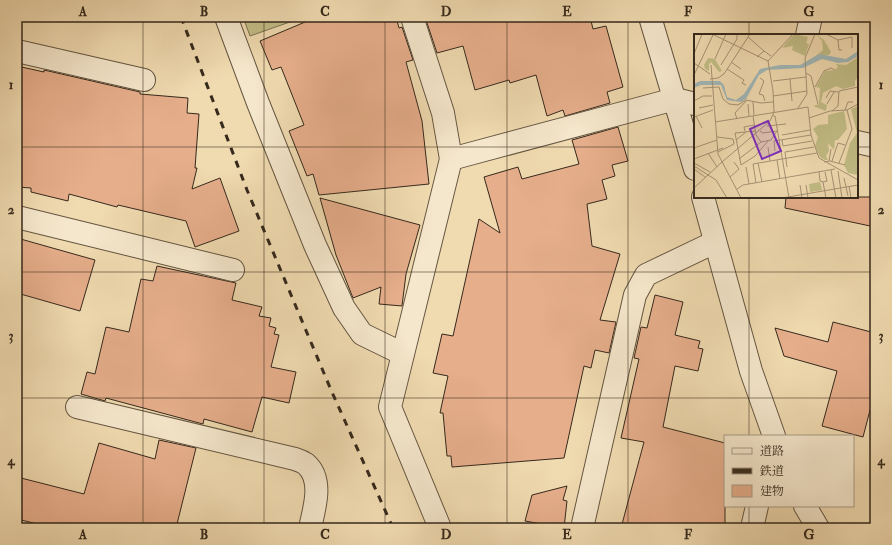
<svg xmlns="http://www.w3.org/2000/svg" width="892" height="545" font-family="'IM FELL Double Pica','Noto Serif JP',serif">
  <rect width="100%" height="100%" fill="#f0dab0"/>
  <filter id="stains"><feTurbulence type="fractalNoise" baseFrequency=".005" numOctaves="4"/><feColorMatrix values="0 0 0 0 .2 0 0 0 0 .09 0 0 0 0 .02 0 0 0 .5 -.17"/></filter>
  <radialGradient id="worn" r=".72"><stop offset=".6" stop-color="#630" stop-opacity="0"/><stop offset="1" stop-color="#630" stop-opacity=".3"/></radialGradient>
  <!-- green -->
  <path fill="#c2bd86" stroke="#7c7351" d="M243,17H304L250,36Z"/>
  <!-- building -->
  <path fill="#e6ae8b" stroke="#35291c" d="M317,17H396L399,28L402,27L413,60L406,62L422,121L429,184L319,195L313,174L307,176L289,131L304,125L281,67L272,70L260,41Z
    M436,17H590L593,29L606,26L623,87L607,92L610,103L565,116L563,110L547,116L536,75L510,83L509,80L475,90L463,46L437,53L426,20Z
    M17,66L44,72V70L140,92V94L188,98L187,113L199,114L195,168H197L192,189L220,178L239,231L195,247L186,221L118,205L117,207L69,194L68,201L31,192V188L17,187Z
    M618,127L628,161L612,165L615,176L602,180L607,199L587,204L592,246L620,254L600,320L616,322L609,353L595,350L591,368L584,366L564,458L452,467L451,456H447L443,413H440L448,376L433,373L442,334L453,336L479,219L500,233L484,177L518,167L522,179L579,164L572,140Z
    M786,197H875V227L785,208Z
    M320,198L420,225L406,274L402,306L379,304L381,287L353,298L336,255Z
    M17,238L95,260L80,311L17,293Z
    M157,266L236,283L232,300L262,307L259,316L271,318L269,326L276,328L274,334L279,335L271,367L296,372L289,403L262,397L252,432L204,419L203,424L106,398L105,401L81,394L87,372L95,374L106,327L129,332L141,279L153,281Z
    M655,295L683,302L675,335L700,341L698,348L703,349L698,371L675,366L663,427L725,443V528H621L644,442L621,438L639,359L634,358L641,327L647,328Z
    M833,322L875,333V391L863,437L822,426L837,371L784,356L775,328L828,342Z
    M159,440L196,448L176,528H54L17,519V477L84,494L99,443L155,459Z
    M567,486L563,500L567,501L564,528L525,521L532,495Z"/>
  <g fill="none" stroke-linecap="round" stroke-linejoin="round">
    <!-- minor casing -->
    <g stroke="#645541" stroke-width="24">
      <path id="minor" d="M226,17L258,103L315,245L344,308L362,334L403,354
        M412,17L443,113L451,159L390,407L440,528
        M807,35L811,17
        M17,51L144,80
        M857,142L875,146
        M451,159L675,99L695,104
        M17,217L233,270
        M77,407L295,459C298,460 303,462 306,464C324,480 314,509 310,528
        M582,528L635,295L646,275L715,242
        M752,528L757,506"/>
    </g>
    <!-- tertiary casing -->
    <g stroke="#645541" stroke-width="24">
      <path id="tertiary" d="M650,17L695,169
        M703,197L751,371L774,436
        M805,506L818,528"/>
    </g>
    <!-- minor -->
    <use href="#minor" stroke="#f5e7cc" stroke-width="22"/>
    <!-- tertiary -->
    <use href="#tertiary" stroke="#f5e7cc" stroke-width="22"/>
    <!-- rail -->
    <path stroke="#35291c" stroke-width="3" stroke-dasharray="7 7" stroke-linecap="butt" d="M181,17L247,190L331,390L393,528"/>
  </g>
  <!-- grid -->
  <path fill="none" stroke="#35291c" stroke-width="1" stroke-opacity="0.55" d="M143,17V528M264,17V528M385,17V528M507,17V528M628,17V528M749,17V35M17,147H695M857,147H875M749,197V436M17,272H875M17,398H875M749,506V528"/>
  <!-- overview -->
  <g transform="translate(694 34)">
    <rect width="164" height="164" fill="#f0dab0"/>
    <path d="M100,0L114,3L112,9L115,10L111,22L98,16L99,12L88,14ZM122,0L130,6L137,18L135,21L121,23L112,30L129,16L128,7ZM164,23V43L161,47V52L149,55L142,52L129,59L127,68L133,71L132,77L119,72L125,70L126,54L122,53L131,37L141,36L144,33L142,30L152,31ZM14,24L21,25L28,37L25,38L17,28L15,30V37L11,35L10,31ZM164,72V141L154,139L150,131L156,109L163,99L157,75ZM150,77L153,95L144,106H141L140,116L134,109L135,117L132,122L134,126H131L126,123L121,112L124,103L119,95L124,91L134,90V81ZM126,148L128,156L116,158L115,150Z" fill="#c2bd86"/>
    <path d="M164,17V22L154,28L144,29L128,25L109,34L73,36L65,41L52,65L47,68L33,66L27,51H7L0,54V50L6,47H26L30,51L33,63L42,66L50,60L66,35L86,31H106L125,20L152,25Z" fill="#a0b7b8"/>
    <path fill="none" stroke="#a59375" stroke-width="1" d="M18,0L74,27M132,0L144,6L158,3V14M54,3L70,17M144,6L145,16H148M0,20L8,0M63,23L70,17L77,22M21,25L32,0M37,28L47,35M0,29L16,40M17,31L24,120L47,164M27,31L43,5V0M33,35L50,46L48,49L52,51M112,39L117,42L124,70M0,41L19,1M66,44L70,47L65,60L69,61L71,67M16,45L24,44L30,40L56,0M96,45L98,67M79,47L112,43M121,53L130,37L137,34L141,36M9,54L25,53L29,65L35,70L44,71L52,66L67,69L79,68M79,62L113,57M132,64L136,57L144,58M0,67L9,62H18M59,68L60,81M54,70L55,82M133,70L140,58M5,74L19,71M104,74L113,60L111,24L121,0M151,76L154,68H159M138,77L144,72L145,57L164,53M2,82L8,94M59,82L62,101L67,108M79,82H81L95,164M0,83L19,76M115,84L136,77L153,76M43,85L41,79L52,67M21,88L114,73L117,101L125,124L164,146M73,92L92,90M51,97L50,93L60,91M61,97L41,99L47,131L61,122L75,106M66,97L69,99L83,97M88,101L116,96M23,103L39,105L40,110L24,118M42,106L52,98M88,106L89,112L118,107M74,113L76,127M0,114L23,106M81,117L80,107L117,101M14,119L23,133M0,125L29,114M45,125L67,108L77,106L83,97M83,126L86,145M135,127L137,115M138,127L144,109L151,111M28,128L76,87L80,78L79,57L74,27L99,0M130,128L136,127L151,131M0,129L16,138M64,129L68,148M145,129L158,95L153,76L164,70M0,132L22,146L33,164M52,133L55,150M93,133L91,118L120,113M0,135L11,143M137,136L142,164M144,137L148,164M125,138L126,147L129,148L133,147L131,138M36,143L45,135L40,128M150,144L154,162M129,148L132,164M62,149L59,130L123,119M106,151L108,164M112,151L114,164M155,152L157,164M0,154L28,128M43,155L49,151L141,135M88,164L164,151"/>
    <path fill="#7b2cbf" fill-opacity="0.15" stroke="#7b2cbf" stroke-width="2" d="M74,87L87,117L68,125L56,95Z"/>
    <rect width="164" height="164" fill="none" stroke="#35291c" stroke-width="2"/>
  </g>
  <!-- margin -->
  <rect width="892" height="545" fill="none" stroke="#f0dab0" stroke-width="44"/>
  <!-- legend -->
  <rect x="724" y="435" width="130" height="72" fill="#f5e7cc" stroke="#a89b86"/>
  <rect x="732" y="448" width="20" height="6" fill="#f5e7cc" stroke="#a89b86"/>
  <text x="760" y="455" font-size="12" fill="#35291c">道路</text>
  <rect x="732" y="468" width="20" height="6" fill="#35291c" stroke="#a89b86"/>
  <text x="760" y="475" font-size="12" fill="#35291c">鉄道</text>
  <rect x="732" y="485" width="20" height="12" fill="#e6ae8b" stroke="#a89b86"/>
  <text x="760" y="495" font-size="12" fill="#35291c">建物</text>
  <rect x="22" y="22" width="848" height="501" fill="none" stroke="#35291c" stroke-width="1.5"/>
  <g font-size="13" text-anchor="middle" font-weight="bold" fill="#35291c">
    <text x="83" y="16">A</text>
    <text x="204" y="16">B</text>
    <text x="325" y="16">C</text>
    <text x="446" y="16">D</text>
    <text x="567" y="16">E</text>
    <text x="688" y="16">F</text>
    <text x="809" y="16">G</text>
    <text x="11" y="89">1</text>
    <text x="881" y="89">1</text>
    <text x="11" y="214">2</text>
    <text x="881" y="214">2</text>
    <text x="11" y="340">3</text>
    <text x="881" y="340">3</text>
    <text x="11" y="465">4</text>
    <text x="881" y="465">4</text>
    <text x="83" y="539">A</text>
    <text x="204" y="539">B</text>
    <text x="325" y="539">C</text>
    <text x="446" y="539">D</text>
    <text x="567" y="539">E</text>
    <text x="688" y="539">F</text>
    <text x="809" y="539">G</text>
  </g>
  <rect width="100%" height="100%" filter="url(#stains)"/>
  <rect width="100%" height="100%" fill="url(#worn)"/>
</svg>
